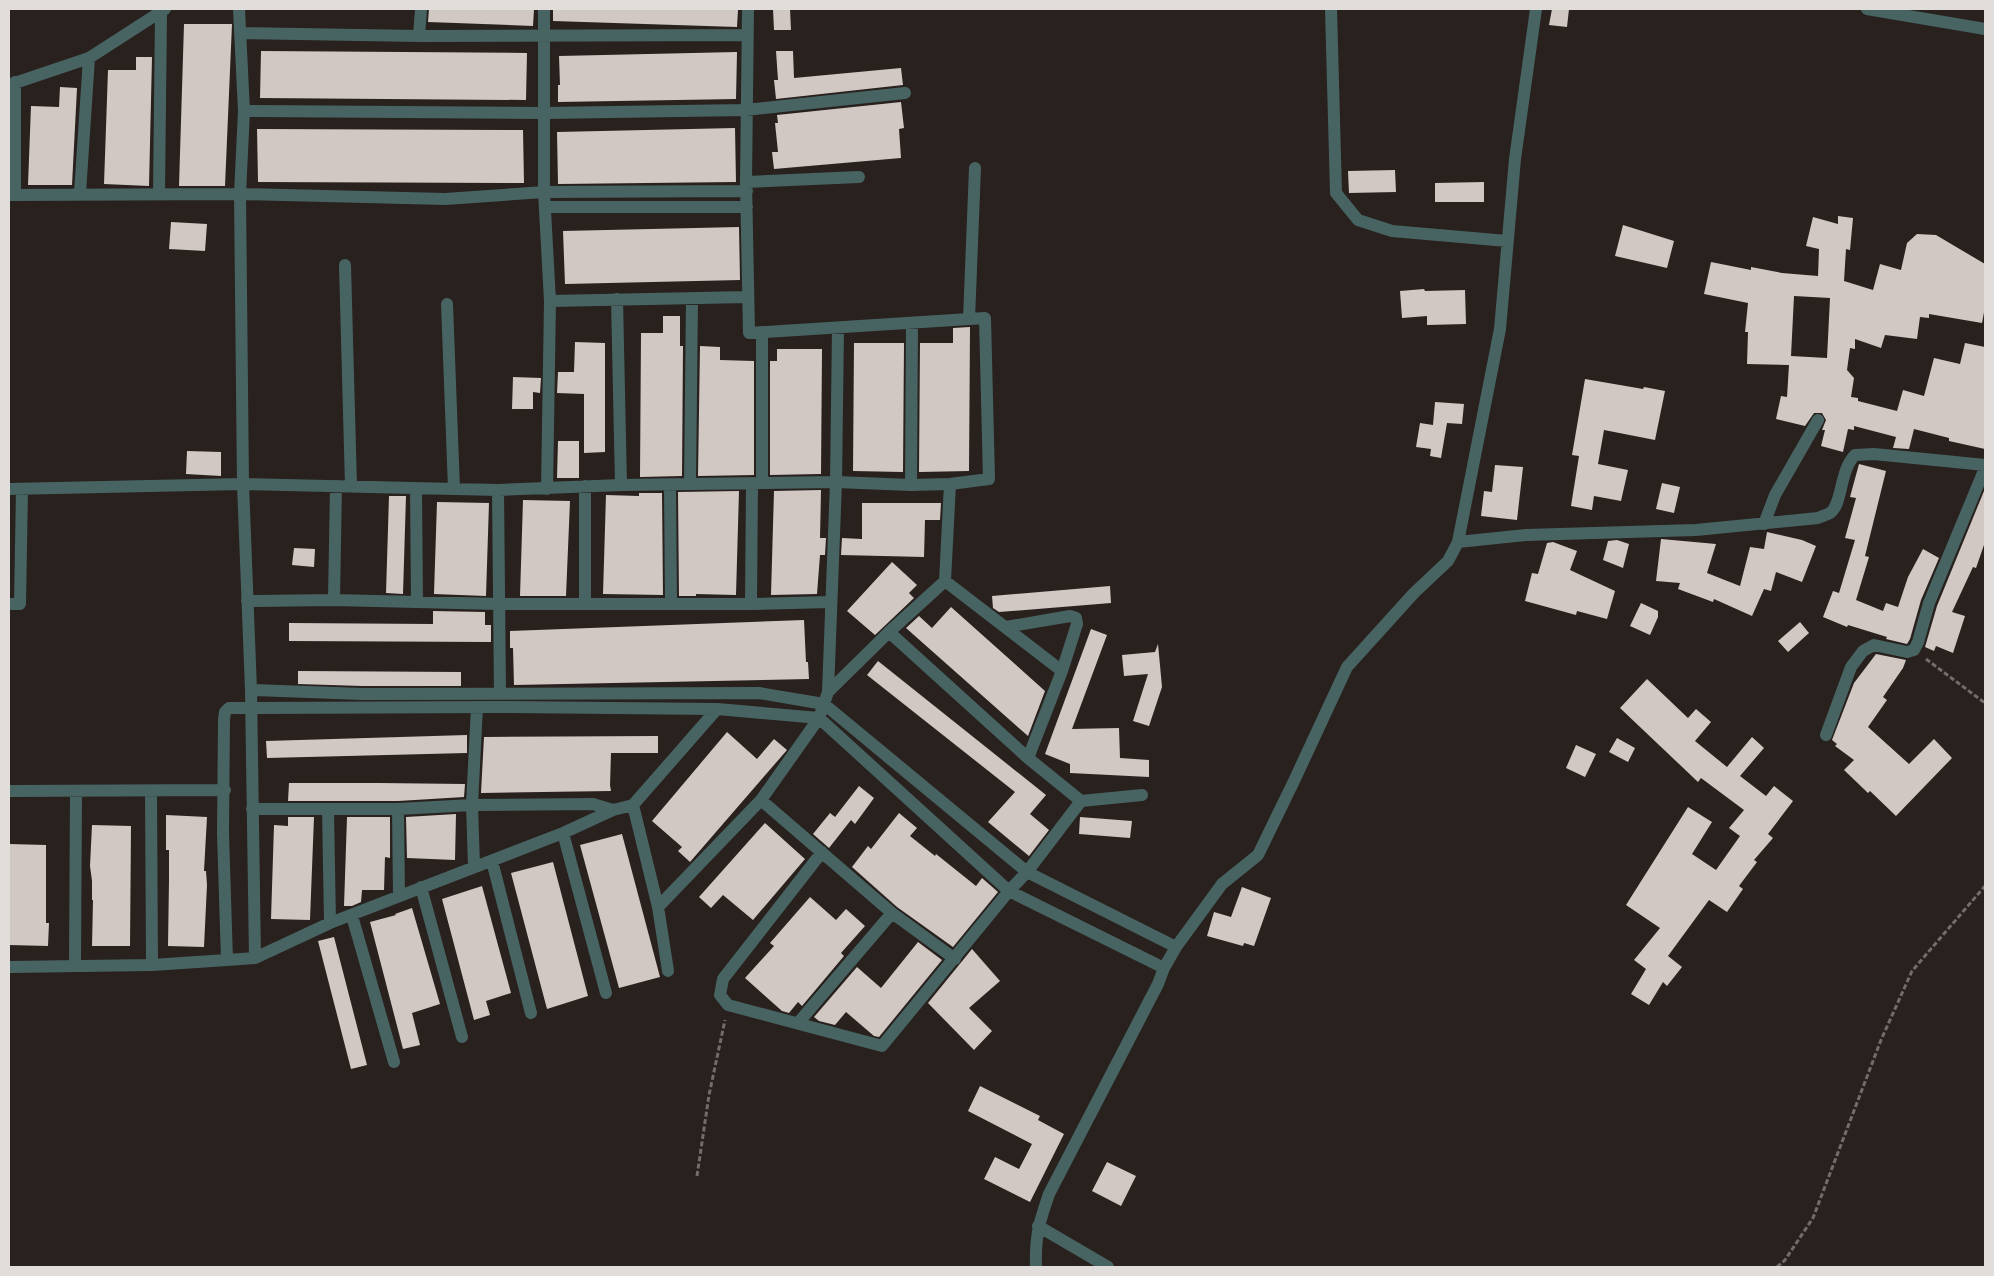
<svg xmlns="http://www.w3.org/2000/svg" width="1994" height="1276" font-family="Barlow,sans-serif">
  <rect width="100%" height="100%" fill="#28211e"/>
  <!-- building -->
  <path fill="#d1c8c3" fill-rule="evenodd" d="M429,9H534L533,26L428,22Z
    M553,9L738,10L737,27L553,21Z
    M773,9H790L791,30H774Z
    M1552,9H1569L1567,27L1549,25Z
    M184,24H232L225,186H179Z
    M261,51L527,53L526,100L260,98Z
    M776,51H793L794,78L901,68L903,85L776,99L774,80H778Z
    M737,52L736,99L558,102V85H560L559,56Z
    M136,57H152L149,186L104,184L108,70H136Z
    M60,87L77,88L72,185H28L31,106L59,107Z
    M901,102L904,128L899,129L901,158L774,169L772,152H778L775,123H778L777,115Z
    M735,128L736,182L558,184L557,132Z
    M257,129L523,130L524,183L258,182Z
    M1395,170L1396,192L1349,193L1348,171Z
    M1484,182V202H1435V183Z
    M1838,216L1853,218L1850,250L1846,249L1844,281L1873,290L1880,264L1901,270L1907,243L1917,234L1936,235L1985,264V307L1982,323L1929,314V318L1920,317L1917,339L1885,335L1881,348L1855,339V349L1850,348L1847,370L1854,378L1851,397L1858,398V401L1897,411L1903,390L1924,396L1934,358L1960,364L1965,343L1985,347V449L1949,441V438L1914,429L1909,449L1893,448L1896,437L1854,426V430L1848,429L1843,452L1821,446L1825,430H1822L1826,420L1822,413H1814L1805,426L1776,419L1781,396L1787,397L1789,365L1747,364L1748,332H1745L1748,303L1704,294L1711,262L1751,270V267L1782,273L1818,276L1819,249L1806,246L1813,217L1838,224ZM1794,296L1830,298L1827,358L1791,356Z
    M171,222L207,224L205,251L169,249Z
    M1623,225L1674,241L1667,268L1615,256Z
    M739,227L740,280L565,284L563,231Z
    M1424,289L1425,291L1465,290L1466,324L1427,325V316L1402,318L1400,291Z
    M663,316H680V346H683L682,476L640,477L641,333H663Z
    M970,327L969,471L919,472L920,343H953V328Z
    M575,342L605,343V452L584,453V394L557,393L558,372H574Z
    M854,343H904L903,472L853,471Z
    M700,346L720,347V360L754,361V475L698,476Z
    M777,349H822L821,474L770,475V361H777Z
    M513,377L541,378L540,393L533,392V409H512Z
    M1585,379L1643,389L1644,387L1665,391L1655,440L1604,430L1598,464L1628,470L1621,501L1594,496L1592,510L1571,506L1579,456L1572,455Z
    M1435,402L1464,404L1462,424L1447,423L1441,458L1430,456L1431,449L1416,447L1420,423L1433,425Z
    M558,441H579V478H557Z
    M187,451L221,452V476L186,474Z
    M1859,464L1886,471L1865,556L1869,557L1856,600L1883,611L1886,603L1898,607L1908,577L1923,549L1939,558L1921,600L1910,639L1907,644L1886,639L1887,637L1848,625L1847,627L1823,617L1833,591L1839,593L1855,540L1845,538L1856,498L1850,497Z
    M1495,465L1523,467L1517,520L1481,516L1484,491L1492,492Z
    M1662,483L1680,487L1674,513L1656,509Z
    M821,490L820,538H826L825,555H820L817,594L771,595L774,491Z
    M739,491L736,595L696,594V596H679L678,492Z
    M1984,491L1985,542L1976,568L1973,567L1952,612L1965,616L1953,653L1936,646L1934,651L1925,647L1937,606Z
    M639,493H662L663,595L603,594L606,495L639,496Z
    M389,496H406L403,594L386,593Z
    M523,500L570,501L566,596H520Z
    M437,502L489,503L486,596L434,594Z
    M862,503H941L940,520H925L924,557L841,555L842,538L862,539Z
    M1767,532L1802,540L1816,546L1802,582L1776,572L1771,591L1764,589L1752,616L1714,599L1713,602L1678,589L1680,583L1656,581L1661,539L1716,544L1707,573L1740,586L1750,547L1764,549Z
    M1617,540L1629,544L1623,568L1603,560L1608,541Z
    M1553,542L1577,551L1570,570L1615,591L1607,619L1577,611L1576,615L1525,601L1532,573L1538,574L1547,543Z
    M294,548L315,549L314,567L292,565Z
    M892,562L917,585L909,593L914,598L875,635L847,611Z
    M1110,586L1111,603L999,612L993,608L992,596Z
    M1641,603L1658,611V617L1650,635L1630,626Z
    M951,607L1045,691L1028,736L906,628L919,616L932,628Z
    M433,611L485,612V625H491V642L289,641V623L433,624Z
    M804,620L806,662H808L809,679L514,685L513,648H510V631Z
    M1800,622L1809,633L1788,652L1778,641Z
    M1091,629L1107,635L1072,729L1119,728L1120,758L1149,760V777L1070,773V764L1045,754Z
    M1158,644L1162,687L1149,726L1133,721L1148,674L1124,676L1122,655L1155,652Z
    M1876,654L1906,660L1903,668L1883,697L1887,700L1868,727L1909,764L1934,739L1952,758L1896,816L1870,791L1868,793L1844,770L1854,760L1835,746L1837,744L1832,740L1854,683Z
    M878,661L1046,795L1030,814L1049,830L1029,856L988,822L1015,792L867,675Z
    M298,671L461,672V686H362L298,684Z
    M1647,679L1688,718L1696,709L1711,722L1695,741L1727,767L1752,737L1764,748L1740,776L1766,796L1774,786L1793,801L1768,834L1773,838L1754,860L1757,862L1739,886L1743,889L1727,912L1709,900L1668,956L1682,967L1667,986L1663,982L1649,1005L1631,994L1646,969L1634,960L1660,928L1626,905L1688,807L1712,822L1692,854L1716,870L1740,836L1729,828L1744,810L1701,778L1698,782L1620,708Z
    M727,732L757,759L774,739L787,750L690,862L678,851L682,847L652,821Z
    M467,735V753L267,758L266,741Z
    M658,736V753H611L610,785L611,791L481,793L484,737Z
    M1617,738L1635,748L1628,762L1609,752Z
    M1576,745L1596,754L1585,777L1566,768Z
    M289,783H379L465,784L464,797L398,801H288Z
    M859,786L874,798L855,824L851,820L829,848L813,834L830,813L835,817Z
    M899,813L917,828L910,836L935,856L936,854L976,886L982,878L998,892L953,947L897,907L852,867L868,846L871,849Z
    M456,814L455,860L407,858L406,817Z
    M166,815L207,817L204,871H206L207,885L204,947L168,946L169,880V850H166Z
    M288,817H314L310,920L271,919L274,825L288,826Z
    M347,817H390V858L385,857L384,890H362L361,902L352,906H344Z
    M1080,817L1132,821L1130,838L1079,834Z
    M765,823L805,859L753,920L723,895L711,908L699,897Z
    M92,825L131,826L130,946H92L93,900H92V881L90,866Z
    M622,834L660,977L619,988L580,845Z
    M9,844L46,845V923H49L48,946L9,945Z
    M553,862L588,996L547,1009L511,873Z
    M482,886L511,993L486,1001L490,1015L474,1020L442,899Z
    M1242,887L1271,898L1254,946L1244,943L1243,946L1207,936L1214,912L1231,917Z
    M810,897L836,920L846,909L865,926L841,953L844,956L802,1006L798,1002L789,1013L782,1011L745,978L774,946L770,943Z
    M412,908L440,1004L412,1013L420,1045L403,1049L370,922L396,915L395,914Z
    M334,937L367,1065L351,1069L318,941Z
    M918,942L942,960L879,1037L874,1036L846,1012L835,1025L819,1021L814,1017L857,967L881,988Z
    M972,949L1000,981L969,1008L992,1031L974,1050L928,1003Z
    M980,1086L1040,1116L1038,1120L1064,1134L1030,1202L984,1179L995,1157L1019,1169L1032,1144L968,1111Z
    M1107,1162L1136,1176L1121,1206L1092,1191Z"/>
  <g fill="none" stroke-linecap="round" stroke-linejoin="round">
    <!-- path -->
    <path stroke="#736d6a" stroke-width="3" stroke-dasharray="5 2.5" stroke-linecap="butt" d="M1926,659L1985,703
      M697,1176L709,1095L725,1020
      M1777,1267L1785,1260L1813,1218L1881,1040L1912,971L1985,886"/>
    <!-- minor -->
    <path stroke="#486462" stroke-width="12" d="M239,9L244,111L240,194L243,484L251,690L255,958
      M544,9V192L550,301L547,489
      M748,9L746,182L749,333L969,319
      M1331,9L1336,193L1358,220L1392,231L1507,241
      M1867,9L1985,29
      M240,33L419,36L747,35
      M419,36L421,9
      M9,85L89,58L165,9
      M244,111L545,113L746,110L905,93
      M746,182L859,177
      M80,193L89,58
      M159,194L161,13
      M9,195L240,194L445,199L544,192L747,191
      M15,195V82
      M545,207H747
      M345,265L351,486
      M617,299L621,485
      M550,301L748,297
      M447,304L454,489
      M762,332V483
      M690,484L692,298
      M670,485L671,603
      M911,485L912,323
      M9,489L243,484L498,490L621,485L836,482L911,485L950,484
      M416,489L417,602
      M498,490L500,693
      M1764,524L1775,495L1818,420
      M1458,542L1526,535L1696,530L1818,518C1822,516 1827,515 1830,513C1843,504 1839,471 1855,455L1874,454L1985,465
      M945,581L1062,671
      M334,600L336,486
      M247,601L334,600L499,604H751L831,602
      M9,604H20L22,489
      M585,604V486
      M751,604L752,483
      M1006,627L1070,616L1076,618L1077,624L1062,671L1028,758
      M889,632L1028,758L1081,801L1142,795
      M251,690L362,694L759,693L824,704L1027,872L1176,947
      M828,692L836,482L838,328
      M1826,735L1851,667L1863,651L1874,645L1907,652L1914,650L1918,642L1929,603L1985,468
      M9,791L225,790
      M151,791L152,965
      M761,800L892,913L955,959
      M633,805L658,907L668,971
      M252,809H398L472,805L593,804L613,810
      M328,809L330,923
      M398,809L399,896
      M563,833L606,993
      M822,852L723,979L720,995L728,1005L882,1046L1009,891L1027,872L1081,801
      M492,861L531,1013
      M474,867L472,805L477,707
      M421,887L462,1037
      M658,907L761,800L819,718L1009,891L1164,968
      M352,916L394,1062
      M227,960L255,958L330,923L563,833L613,810L633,805L717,709
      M75,964L76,791
      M9,967L152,965L227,960L223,833L224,719L225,712L229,708L499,707L717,709L819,718L828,692L889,632L945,581L950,484L989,479L985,318L969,319L975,168
      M798,1023L892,913
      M1038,1226L1108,1267
      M1036,1267C1035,1236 1039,1223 1049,1194L1158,984L1164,968L1176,947L1222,884L1258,855L1294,781L1347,667L1414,593L1448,561L1458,542L1500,329L1515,159L1536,9"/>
  </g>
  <!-- border -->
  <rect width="1994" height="1276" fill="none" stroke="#e1dddb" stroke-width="20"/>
</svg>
